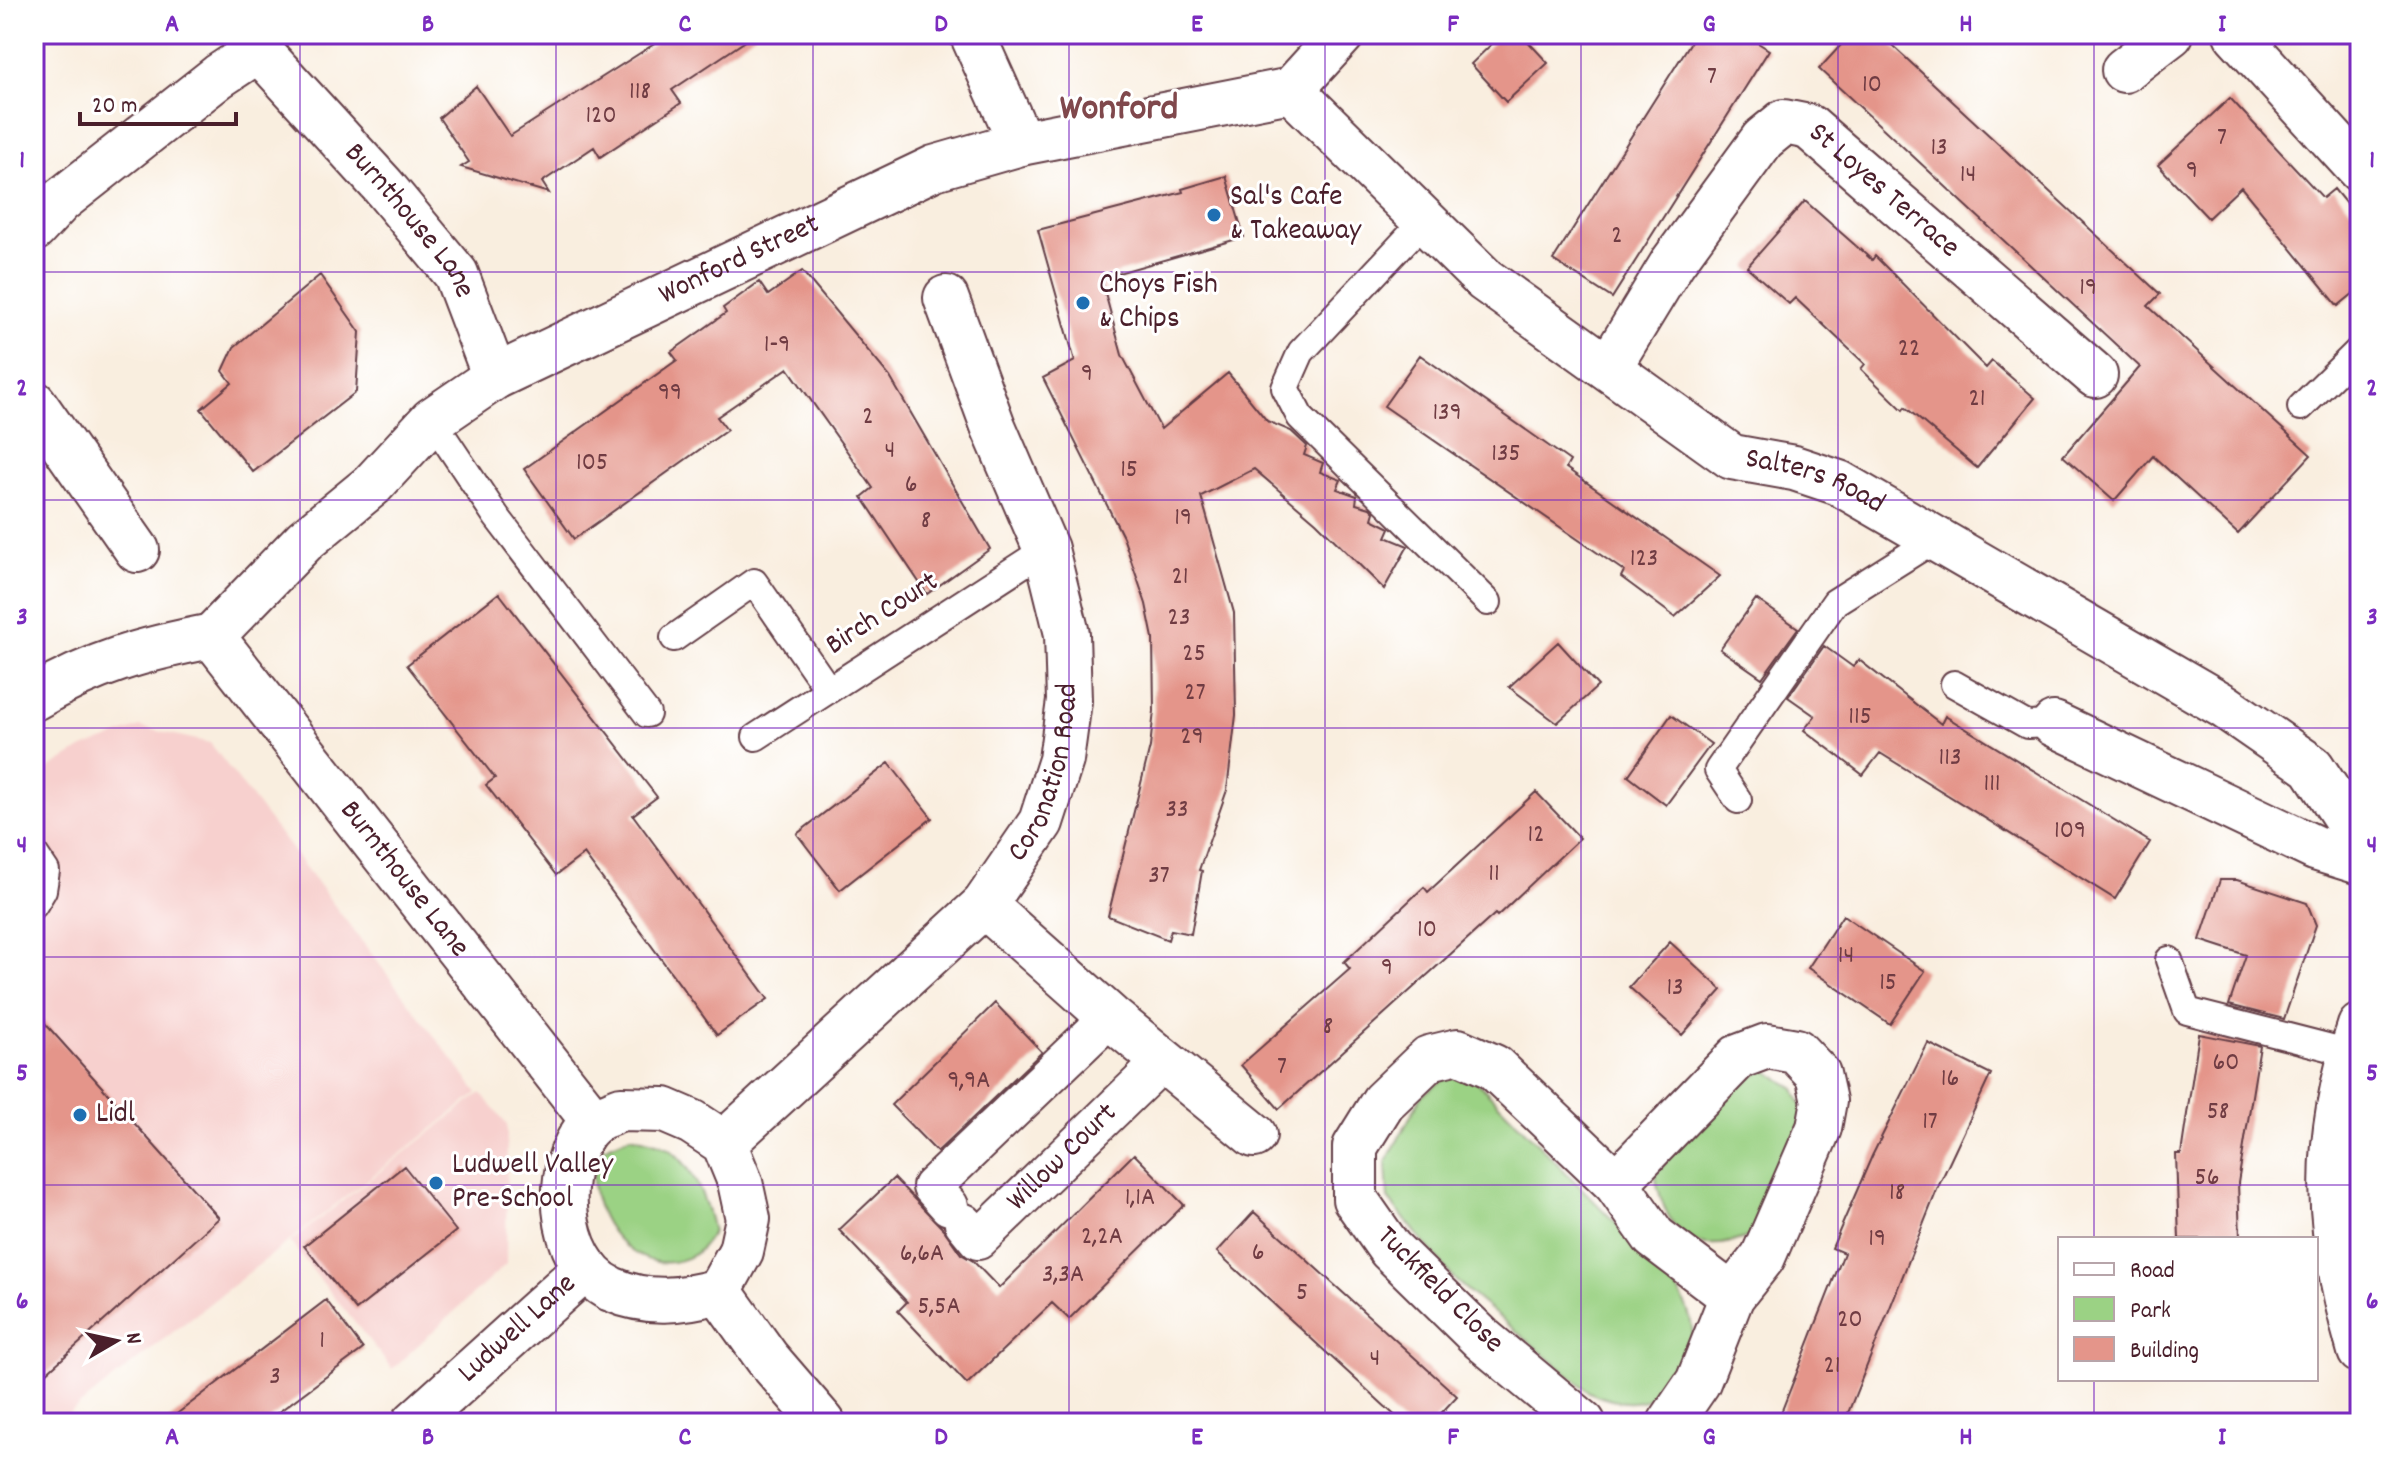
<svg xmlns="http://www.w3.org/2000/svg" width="2394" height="1457" font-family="Dekko,sans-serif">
  <rect width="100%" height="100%" fill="#fff"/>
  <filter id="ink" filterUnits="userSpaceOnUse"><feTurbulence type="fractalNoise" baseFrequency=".0125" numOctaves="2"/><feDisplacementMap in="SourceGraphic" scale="16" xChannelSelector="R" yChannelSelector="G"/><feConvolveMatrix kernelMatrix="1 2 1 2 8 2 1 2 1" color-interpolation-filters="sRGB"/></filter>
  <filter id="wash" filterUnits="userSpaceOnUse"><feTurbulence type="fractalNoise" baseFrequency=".006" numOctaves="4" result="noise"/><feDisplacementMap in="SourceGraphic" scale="32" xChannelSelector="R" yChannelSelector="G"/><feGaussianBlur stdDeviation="1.8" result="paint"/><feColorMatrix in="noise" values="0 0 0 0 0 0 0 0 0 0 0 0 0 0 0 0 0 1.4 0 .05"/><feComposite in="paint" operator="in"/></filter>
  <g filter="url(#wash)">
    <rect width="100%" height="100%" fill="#f9eedf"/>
    <!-- built -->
    <path fill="#f7d0ce" d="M140,727L210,743L478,1093L57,1423H34V778L81,749Z
      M481,1093L507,1125L506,1264L392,1369L290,1242Z"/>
    <!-- green -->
    <path fill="#9bd284" stroke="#727858" stroke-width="2" d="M1766,1070L1795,1089L1805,1114L1758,1233C1695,1260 1668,1239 1655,1175L1725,1088Z
      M1452,1074L1476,1081L1665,1273C1678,1290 1689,1306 1692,1328C1694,1339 1688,1355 1683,1364C1660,1405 1631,1411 1589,1392L1456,1281L1388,1199L1386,1162L1422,1095Z
      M631,1136C641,1139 653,1141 662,1145C692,1160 707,1202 713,1232C707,1239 701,1251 693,1255C643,1283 593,1227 593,1178C593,1169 600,1157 603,1148Z"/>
    <g id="blocks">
      <!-- building -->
      <path fill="#e4958a" d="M670,34H756L672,90L681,103L600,157L594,147L542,182L549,193L461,167L469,162L439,118L476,86L510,136Z
        M1502,34H1521L1548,63L1506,102L1471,64Z
        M1696,34H1744L1769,50L1612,298L1553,260Z
        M1851,34H1880L2160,294L2148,306L2311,455L2238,534L2153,456L2114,501L2063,456L2140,367L1819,69Z
        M2230,98L2323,198L2334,189L2360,221V288L2338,306L2241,187L2208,218L2158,165Z
        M1226,176L1244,237L1101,278L1122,355L1161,429L1228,373L1267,421L1291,431L1307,446L1304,455L1323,463L1320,472L1341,480L1337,489L1357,496L1356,504L1370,508L1374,512L1372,519L1390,528L1386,537L1408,546L1384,589L1316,522L1254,469L1201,496L1234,613L1236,715L1227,790L1199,870L1202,871L1191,934L1171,930L1168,940L1108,916L1150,747L1154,711L1153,638L1146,604L1123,537L1043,378L1075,361L1038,230L1183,192L1182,189Z
        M1805,201L1872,260L1875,256L1986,368L1992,361L2035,398L1977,468L1905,407L1903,410L1861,369L1865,364L1795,298L1789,304L1747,267Z
        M802,271L890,377L990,549L927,594L862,497L873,488L788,368L717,417L727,430L574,539L524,469L677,360L671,352L726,313L723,308L759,282L768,295Z
        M320,275L360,332L356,392L253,472L201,409L232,383L223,371L234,347Z
        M1420,355L1570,461L1566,468L1720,576L1675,617L1621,577L1624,571L1384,406Z
        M499,593L657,797L633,815L768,999L717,1035L584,854L556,875L486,785L495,778L407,665Z
        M1756,599L1798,628L1762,678L1720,649Z
        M1558,642L1598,686L1557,723L1509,687Z
        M1824,646L1853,667L1859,660L1941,724L1945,716L2150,842L2115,899L1880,753L1863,775L1804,730L1815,716L1788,697Z
        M1671,715L1711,744L1666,805L1628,776Z
        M889,763L932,818L840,890L797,834Z
        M1536,792L1580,838L1497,916L1495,914L1279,1109L1241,1065L1350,969L1344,962L1424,887L1428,892Z
        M2220,880H2237L2307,903L2316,925L2284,1019L2229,1005L2246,955L2200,940Z
        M1843,915L1925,971L1890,1024L1808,968Z
        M1670,942L1722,990L1682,1035L1629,987Z
        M995,1003L1042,1052L937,1152L891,1105Z
        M34,1011L219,1218L34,1384Z
        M2199,1034L2260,1046L2238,1183L2240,1239H2179L2176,1154H2181Z
        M1928,1043L1991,1074L1939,1185L1844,1423H1777L1844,1253L1832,1248L1872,1156Z
        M1134,1154L1184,1205L1069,1319L1052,1303L967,1384L898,1311L907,1302L839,1230L894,1178L944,1230L961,1254L973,1261L999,1288Z
        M404,1166L456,1231L356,1310L304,1246Z
        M1254,1212L1457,1396L1432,1423H1403L1217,1252Z
        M326,1300L363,1349L264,1423H165Z"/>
    </g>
  </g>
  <g filter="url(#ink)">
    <use href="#blocks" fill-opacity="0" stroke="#643e46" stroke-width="2"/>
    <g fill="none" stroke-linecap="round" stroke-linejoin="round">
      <!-- service casing -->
      <g stroke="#643e46" stroke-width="30">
        <path id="service" d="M1423,222L1301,352L1285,388L1300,417L1488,602
          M2301,407L2360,349
          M432,420L496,516L647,714
          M674,638L754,582L828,689
          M1954,684L2027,725L2054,724
          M756,737L1046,549
          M1738,800L1718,770L1835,602L1935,539
          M34,853L46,871L43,890L34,905
          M2169,960L2187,1011L2351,1053"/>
      </g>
      <!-- pedestrian casing -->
      <g stroke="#643e46" stroke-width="42">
        <g id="pedestrian">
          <path d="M949,1206L932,1187L1110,1017"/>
          <path id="s1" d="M964,1223L978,1240L1163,1061"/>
        </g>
      </g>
      <!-- minor casing -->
      <g stroke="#643e46" stroke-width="48">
        <g id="minor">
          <path id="s2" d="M244,34L383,186L456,274L495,377"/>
          <path d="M972,34L1021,143"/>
          <path d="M2236,34L2360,170"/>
          <path d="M2124,70L2171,34"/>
          <path id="s3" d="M1291,90L1485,280L1732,457L1794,468L1839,483L2224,706L2312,767L2360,840"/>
          <path d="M34,229L60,201L219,76L257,51"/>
          <path id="s4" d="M1609,367L1673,262L1763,139L1784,122L1809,127L2095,375"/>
          <path d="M34,403L137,550"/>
          <path id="s5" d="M212,636L305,540L372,485L432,420L495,377L934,168L1021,143L1291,90L1342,34"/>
          <path id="s6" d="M212,636L594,1122"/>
          <path d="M34,698C94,663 144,649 212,636"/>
          <path d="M2054,724L2315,848L2360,862"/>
          <path d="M984,905L1110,1017L1254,1135"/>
          <path d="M2360,1026C2320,1145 2326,1233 2360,1351"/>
          <path d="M621,1109L664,1110L692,1122L724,1143L740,1182L748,1219L741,1251L719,1291C682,1301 647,1305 611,1289C556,1263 550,1161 593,1122C600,1116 613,1113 621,1109Z"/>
          <path id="s7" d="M724,1143L984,905L1041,822L1061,760L1069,701L1067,634L1046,549L993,426L946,298"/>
          <path d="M1616,1183L1738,1057L1767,1046L1796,1051L1818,1074L1824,1101L1819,1128L1763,1257L1732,1296L1698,1382L1670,1423"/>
          <path d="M719,1291L767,1358L823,1423"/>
          <path id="s8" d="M414,1423L586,1268"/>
          <path d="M1583,1423L1482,1339L1390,1249L1355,1199V1147L1383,1102L1429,1058L1458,1051L1494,1067L1616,1183L1654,1237L1732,1296"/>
        </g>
      </g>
      <!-- service -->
      <use href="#service" stroke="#fff" stroke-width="26"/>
      <!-- pedestrian -->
      <use href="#pedestrian" stroke="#fff" stroke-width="38"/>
      <!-- minor -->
      <use href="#minor" stroke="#fff" stroke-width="44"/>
    </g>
  </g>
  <!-- grid -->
  <path fill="none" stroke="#7b2cbf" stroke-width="2" stroke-opacity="0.55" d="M300,34V1423M556,34V1423M813,34V1423M1069,34V1423M1325,34V1423M1581,34V1423M1838,34V1423M2094,34V1239M34,272H2360M34,500H2360M34,728H2360M34,957H2360M34,1185H2360M2094,1379V1423"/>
  <!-- markers -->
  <g fill="#1f6fb2" stroke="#fff" stroke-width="3">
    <circle cx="1214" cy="215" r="8"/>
    <circle cx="1083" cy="303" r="8"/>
    <circle cx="80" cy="1115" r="8"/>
    <circle cx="436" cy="1183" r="8"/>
  </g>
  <g text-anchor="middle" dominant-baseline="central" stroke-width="6" stroke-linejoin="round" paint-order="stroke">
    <!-- number labels -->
    <g font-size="26" fill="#703c43">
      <text x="1712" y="77">7</text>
      <text x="1872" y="85">10</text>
      <text x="640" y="92">118</text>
      <text x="601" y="116">120</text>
      <text x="2222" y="138">7</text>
      <text x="1939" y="148">13</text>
      <text x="2192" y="171">9</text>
      <text x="1968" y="175">14</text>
      <text x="1617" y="236">2</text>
      <text x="2088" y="288">19</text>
      <text x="777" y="345">1-9</text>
      <text x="1909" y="349">22</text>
      <text x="1087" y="374">9</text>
      <text x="670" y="393">99</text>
      <text x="1977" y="399">21</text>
      <text x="1447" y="413">139</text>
      <text x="868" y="417">2</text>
      <text x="890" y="451">4</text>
      <text x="1506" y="454">135</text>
      <text x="592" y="463">105</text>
      <text x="1129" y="470">15</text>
      <text x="911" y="485">6</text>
      <text x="1183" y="518">19</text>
      <text x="926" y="521">8</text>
      <text x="1644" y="559">123</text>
      <text x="1180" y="577">21</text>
      <text x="1179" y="618">23</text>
      <text x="1194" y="654">25</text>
      <text x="1195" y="693">27</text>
      <text x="1860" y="717">115</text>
      <text x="1192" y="737">29</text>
      <text x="1950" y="758">113</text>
      <text x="1992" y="784">111</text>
      <text x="1177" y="810">33</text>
      <text x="2070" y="831">109</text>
      <text x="1536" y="835">12</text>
      <text x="1494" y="874">11</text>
      <text x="1159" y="876">37</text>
      <text x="1427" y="930">10</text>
      <text x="1846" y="956">14</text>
      <text x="1387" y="968">9</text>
      <text x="1888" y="983">15</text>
      <text x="1675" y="988">13</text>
      <text x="1328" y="1027">8</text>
      <text x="2226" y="1063">60</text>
      <text x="1282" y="1067">7</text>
      <text x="1950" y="1079">16</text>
      <text x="969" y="1081">9,9A</text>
      <text x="2218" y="1112">58</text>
      <text x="1930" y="1122">17</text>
      <text x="2207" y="1178">56</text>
      <text x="1897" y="1193">18</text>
      <text x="1140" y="1198">1,1A</text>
      <text x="1102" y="1237">2,2A</text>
      <text x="1877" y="1239">19</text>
      <text x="1258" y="1253">6</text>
      <text x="922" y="1254">6,6A</text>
      <text x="1063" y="1275">3,3A</text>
      <text x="1302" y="1293">5</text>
      <text x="939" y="1307">5,5A</text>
      <text x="1850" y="1320">20</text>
      <text x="322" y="1341">1</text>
      <text x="1375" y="1359">4</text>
      <text x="1832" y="1366">21</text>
      <text x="275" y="1377">3</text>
    </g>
    <!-- street labels -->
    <g font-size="30" fill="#4a1f2b" stroke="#fff">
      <text stroke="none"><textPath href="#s4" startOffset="426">St Loyes Terrace</textPath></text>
      <text stroke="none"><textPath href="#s2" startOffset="250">Burnthouse Lane</textPath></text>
      <text stroke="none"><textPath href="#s5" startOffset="656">Wonford Street</textPath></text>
      <text stroke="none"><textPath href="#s3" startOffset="662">Salters Road</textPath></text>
      <text transform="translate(883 615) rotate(-33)">Birch Court</text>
      <text stroke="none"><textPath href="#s7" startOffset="502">Coronation Road</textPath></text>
      <text stroke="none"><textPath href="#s6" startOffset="310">Burnthouse Lane</textPath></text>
      <text stroke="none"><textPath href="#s1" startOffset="140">Willow Court</textPath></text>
      <text transform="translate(1439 1291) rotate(45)">Tuckfield Close</text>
      <text stroke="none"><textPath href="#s8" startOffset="140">Ludwell Lane</textPath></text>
    </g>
    <!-- poi labels -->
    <g font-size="30" fill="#4a1f2b" stroke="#fff" text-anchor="start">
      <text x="1230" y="198">Sal's Cafe<tspan x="1230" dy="34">&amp; Takeaway</tspan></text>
      <text x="1099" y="286">Choys Fish<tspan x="1099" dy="34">&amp; Chips</tspan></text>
      <text x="96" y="1115">Lidl</text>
      <text x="452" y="1166">Ludwell Valley<tspan x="452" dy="34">Pre-School</tspan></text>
    </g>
    <!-- district labels -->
    <g font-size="38" font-weight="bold" fill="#80484c" stroke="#fff">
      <text x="1119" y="110">Wonford</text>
    </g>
  </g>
  <!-- margin -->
  <rect width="2394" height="1457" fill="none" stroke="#fff" stroke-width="88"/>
  <!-- legend -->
  <rect x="2058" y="1237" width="260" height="144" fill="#ffffff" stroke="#b7a5aa" stroke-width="2"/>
  <rect x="2074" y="1263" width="40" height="12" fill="#ffffff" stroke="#b7a5aa" stroke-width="2"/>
  <text x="2130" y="1277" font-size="24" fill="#4a1f2b">Road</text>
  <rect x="2074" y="1297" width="40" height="24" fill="#9bd284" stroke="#b7a5aa" stroke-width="2"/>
  <text x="2130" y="1317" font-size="24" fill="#4a1f2b">Park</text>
  <rect x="2074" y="1337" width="40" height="24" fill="#e4958a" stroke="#b7a5aa" stroke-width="2"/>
  <text x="2130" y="1357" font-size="24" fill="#4a1f2b">Building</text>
  <!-- north arrow -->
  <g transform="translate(116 1341) rotate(81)" stroke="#ffffff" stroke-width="6" paint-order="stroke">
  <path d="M0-6L14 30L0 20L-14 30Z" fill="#4a1f2b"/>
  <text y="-12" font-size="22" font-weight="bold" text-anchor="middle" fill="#4a1f2b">N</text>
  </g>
  <!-- scale -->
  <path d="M80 112v12h156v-12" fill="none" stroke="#4a1f2b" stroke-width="4"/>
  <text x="92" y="112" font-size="24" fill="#4a1f2b" stroke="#ffffff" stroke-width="6" paint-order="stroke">20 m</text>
  <rect x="44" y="44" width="2306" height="1369" fill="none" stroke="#7b2cbf" stroke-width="3"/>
  <g font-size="26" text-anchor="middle" font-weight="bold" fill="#7b2cbf">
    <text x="172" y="31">A</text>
    <text x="428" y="31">B</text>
    <text x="685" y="31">C</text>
    <text x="941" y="31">D</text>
    <text x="1197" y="31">E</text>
    <text x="1453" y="31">F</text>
    <text x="1709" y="31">G</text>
    <text x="1966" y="31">H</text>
    <text x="2222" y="31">I</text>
    <text x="22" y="167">1</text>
    <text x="2372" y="167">1</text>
    <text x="22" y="395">2</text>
    <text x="2372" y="395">2</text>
    <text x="22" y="624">3</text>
    <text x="2372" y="624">3</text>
    <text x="22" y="852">4</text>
    <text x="2372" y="852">4</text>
    <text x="22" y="1080">5</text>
    <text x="2372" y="1080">5</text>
    <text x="22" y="1308">6</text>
    <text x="2372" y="1308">6</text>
    <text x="172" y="1444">A</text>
    <text x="428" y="1444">B</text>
    <text x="685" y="1444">C</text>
    <text x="941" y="1444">D</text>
    <text x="1197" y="1444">E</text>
    <text x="1453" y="1444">F</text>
    <text x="1709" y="1444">G</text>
    <text x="1966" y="1444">H</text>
    <text x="2222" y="1444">I</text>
  </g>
</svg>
